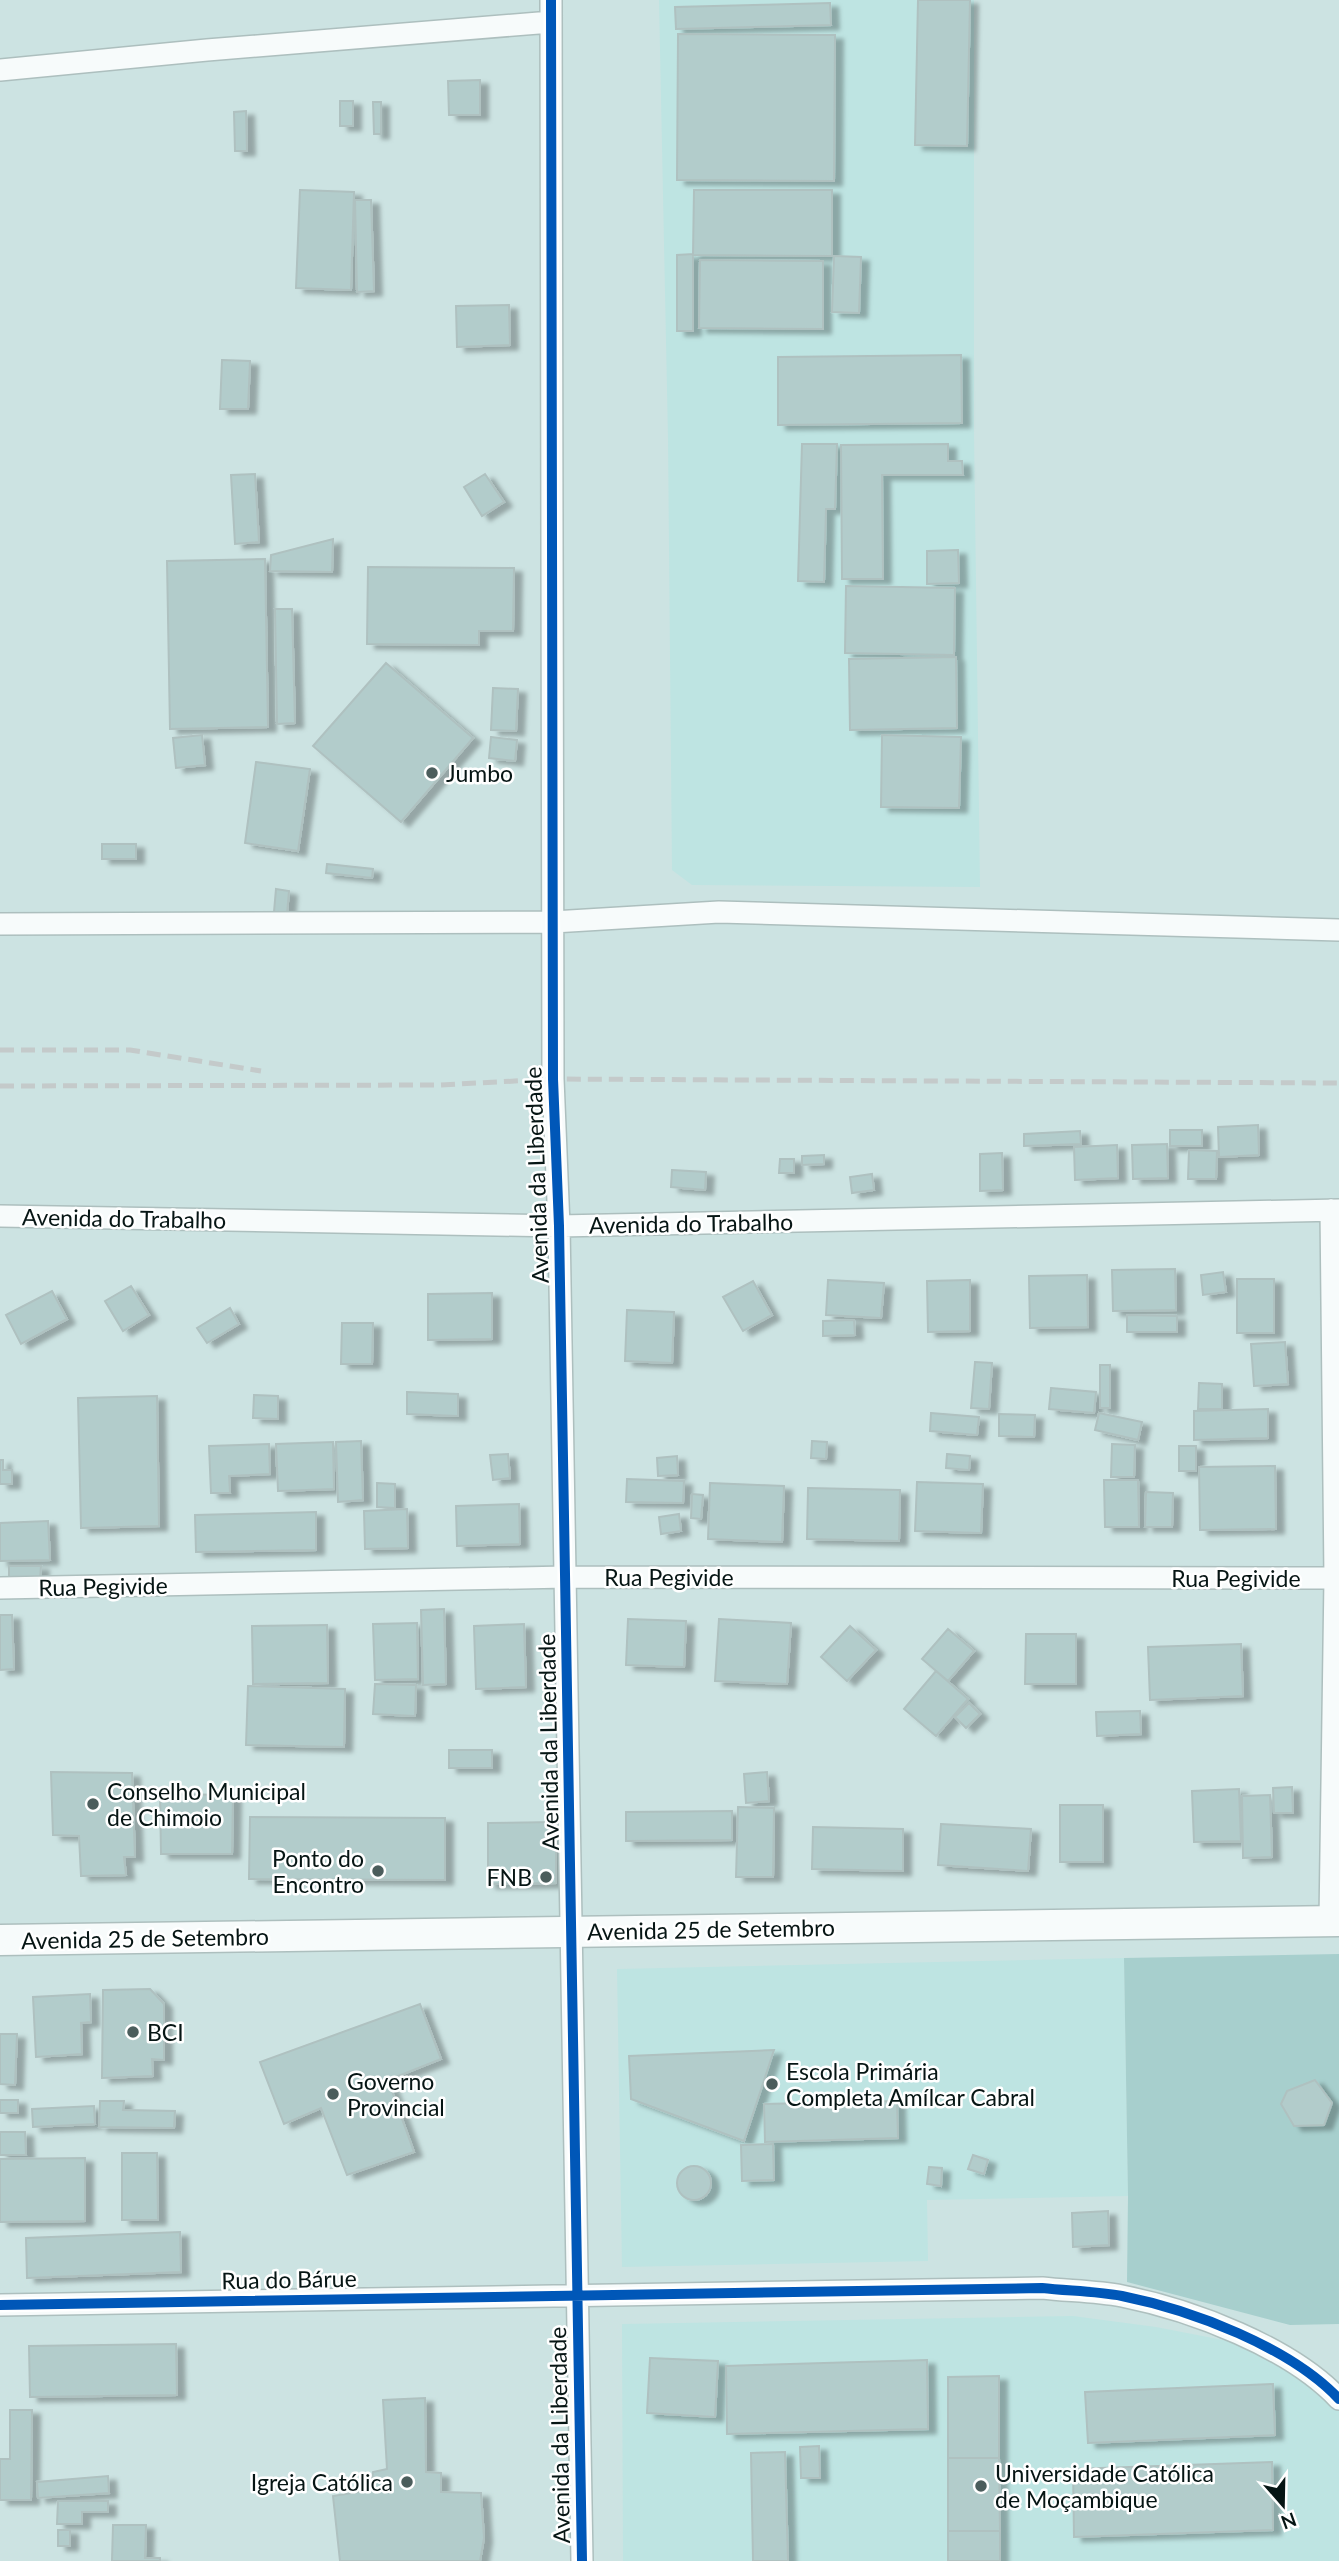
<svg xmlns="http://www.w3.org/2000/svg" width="1339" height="2561" font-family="Lato,sans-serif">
  <defs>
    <filter id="shadow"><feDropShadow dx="8" dy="4.5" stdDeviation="2" flood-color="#0004"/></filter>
  </defs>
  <rect width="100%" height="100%" fill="#cce3e2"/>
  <!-- built -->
  <path fill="#bee4e2" d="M659,0H974V432L980,887L692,885L672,870L668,438Z
    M1124,1958L1128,2196L927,2200L928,2261L622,2267L617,1969Z
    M1073,2316L1156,2327L1259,2347L1316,2388L1339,2411V2561H623L622,2324Z"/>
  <!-- green -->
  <path fill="#a7cfcd" d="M1339,1954V2324L1290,2325L1127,2282L1128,2196L1124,1958Z"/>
  <!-- building -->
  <path fill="#b2cccb" stroke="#afc1c0" stroke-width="2" filter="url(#shadow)" d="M918,0H970L967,146L915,145Z
    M830,3L831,25L676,29L675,7Z
    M678,34L835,35L834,181L677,180Z
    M480,80V115H449L448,81Z
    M340,101H353V126H340Z
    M373,102H381V134H374Z
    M246,111L247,151H235L234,112Z
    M300,190L354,192L351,290L296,288Z
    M694,190H832V256L693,255Z
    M355,200H371L374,291L357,292Z
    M693,254V331H677V255Z
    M834,256L861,257L859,313L832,312Z
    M700,260L823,261V329L699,328Z
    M509,305L510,345L457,347L456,306Z
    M961,355L962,423L778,425V357Z
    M222,360L250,361L248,409H220Z
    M802,444H837L835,509H826L824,582L798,581Z
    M948,444V461H962L963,475H882L883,579H842L841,445Z
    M255,474L259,542L235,544L231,475Z
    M485,474L504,502L482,516L464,487Z
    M333,539L332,572L270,571L271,555Z
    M958,550L959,583L927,584V551Z
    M265,559L268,727L170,729L167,561Z
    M368,567L514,568L513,631H479V645L367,644Z
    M846,586L955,588L954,655L845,653Z
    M275,609H292L295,723L277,724Z
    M956,657L957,728L850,730L849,659Z
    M386,663L473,738L401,822L313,746Z
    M493,688L518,689L516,731L491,730Z
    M202,735L205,765L176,768L173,738Z
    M882,735L961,737L959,808L881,807Z
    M491,737L517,740L515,761L489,758Z
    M256,762L310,769L298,851L245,843Z
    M102,844H136V859H102Z
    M327,864L373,869L372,878L326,873Z
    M276,889L289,891L287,914L274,912Z
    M1258,1125L1259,1155L1219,1157L1218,1127Z
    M1170,1130H1202V1146H1170Z
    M1080,1131L1081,1144L1024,1146V1134Z
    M1167,1144L1168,1178L1133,1179L1132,1145Z
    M1117,1145L1118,1178L1075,1180L1074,1147Z
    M1189,1150L1217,1151L1216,1179H1188Z
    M1002,1153L1003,1190L980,1191V1154Z
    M824,1155V1164L802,1165V1156Z
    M780,1159H794V1173H779Z
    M672,1170L706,1172L705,1190L671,1187Z
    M872,1174L874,1190L852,1193L850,1177Z
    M1175,1269L1176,1310L1113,1311L1112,1270Z
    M1223,1272L1226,1292L1203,1295L1201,1275Z
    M1087,1275L1088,1327L1030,1328L1029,1276Z
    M1237,1279H1274V1333H1237Z
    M828,1280L884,1283L881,1318L826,1315Z
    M970,1280V1331L928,1332L927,1281Z
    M753,1281L772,1315L743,1331L723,1297Z
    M131,1286L149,1315L123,1331L105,1301Z
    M52,1291L67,1319L21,1344L6,1315Z
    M492,1293V1339L428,1340V1294Z
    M230,1308L239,1324L207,1343L197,1328Z
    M627,1310L674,1312L672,1363L625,1361Z
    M1127,1315L1177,1316V1332H1127Z
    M854,1320L855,1335L823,1336V1321Z
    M342,1323H373L372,1364H341Z
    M1285,1342L1288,1384L1254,1386L1251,1344Z
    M975,1362L992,1363L989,1409L971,1408Z
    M1100,1365H1110V1408H1100Z
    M1199,1383L1222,1384V1409H1198Z
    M1051,1388L1096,1392L1094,1413L1049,1409Z
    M407,1392L458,1394V1416L407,1414Z
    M254,1395L278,1396V1419L253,1418Z
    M157,1396L159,1526L81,1528L78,1398Z
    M1268,1409V1438L1194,1440V1411Z
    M931,1413L979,1417L977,1435L930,1431Z
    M1099,1413L1142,1422L1138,1440L1095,1430Z
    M999,1414L1035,1415L1034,1437L999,1436Z
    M361,1441L363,1500L338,1502L336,1442Z
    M812,1441L827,1442L826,1459L811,1458Z
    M333,1442L334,1489L278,1491L276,1444Z
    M269,1444L270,1474L229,1476L230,1493H211L209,1446Z
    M1112,1444L1135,1445L1134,1477H1111Z
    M1179,1446H1196V1471H1179Z
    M508,1454L510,1478L493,1480L490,1455Z
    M947,1454L970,1456L969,1470L946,1468Z
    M677,1456L678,1475L658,1476L657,1458Z
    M0,1460H3V1470H12V1484H0Z
    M1275,1466L1276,1529L1200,1530L1199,1467Z
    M627,1479L684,1481L683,1503L626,1502Z
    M1104,1480H1138L1139,1527H1105Z
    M917,1482L983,1484L981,1533L915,1531Z
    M377,1483L395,1484V1508L377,1507Z
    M710,1483L784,1486L782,1542L708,1539Z
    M808,1488L900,1490L899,1541L807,1539Z
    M1146,1492L1173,1493L1172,1527H1145Z
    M692,1494L703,1495L701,1519L691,1518Z
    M519,1504L520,1544L457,1546L456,1506Z
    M407,1509L408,1548L365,1549L364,1511Z
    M316,1512V1550L196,1552L195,1515Z
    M679,1514L681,1531L661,1534L659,1517Z
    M48,1521L50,1560L0,1561V1523Z
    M9,1566H41L40,1579L9,1578Z
    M444,1609L446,1684L423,1685L421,1610Z
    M0,1615H12L14,1669L0,1670Z
    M628,1619L686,1621L684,1667L626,1665Z
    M719,1619L791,1623L787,1684L715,1681Z
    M417,1623L418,1679L375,1680L373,1624Z
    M524,1624L526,1687L476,1689L474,1626Z
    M327,1625L328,1683L253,1684L252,1626Z
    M850,1626L876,1650L847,1681L821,1657Z
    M948,1629L974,1651L948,1681L922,1659Z
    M1026,1634H1076V1684H1025Z
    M1241,1644L1243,1696L1150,1700L1148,1647Z
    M936,1671L968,1699L936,1736L904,1709Z
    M375,1684L416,1685L415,1716L373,1714Z
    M248,1686L345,1689L344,1747L246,1745Z
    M969,1703L980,1714L966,1728L955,1717Z
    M1140,1711L1141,1734L1097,1736L1096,1712Z
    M449,1750H492V1768H449Z
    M51,1772L132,1773L135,1857H124L126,1875L81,1876L79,1836L53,1835Z
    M767,1772L769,1801L746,1803L744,1774Z
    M1292,1787L1293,1813H1274L1273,1788Z
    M1239,1789L1241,1841L1194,1842L1192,1791Z
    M160,1794L233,1795L232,1854H161Z
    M1270,1795L1272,1857L1243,1858L1242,1796Z
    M1060,1805H1103V1862H1060Z
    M738,1807L774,1808L773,1877H736Z
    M732,1811V1840L626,1841V1812Z
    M250,1817L445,1818V1880L249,1879Z
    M556,1822V1883L488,1884V1823Z
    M941,1824L1031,1829L1028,1871L938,1865Z
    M813,1827L903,1829V1871L812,1869Z
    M150,1989L164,2004V2060L152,2059L153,2076L102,2078L103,1990Z
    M90,1994L91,2022L81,2023L82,2054L36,2057L33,1997Z
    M420,2004L441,2059L388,2080L414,2152L347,2175L321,2108L284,2124L260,2062Z
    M0,2034H17L15,2085L0,2084Z
    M774,2050L744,2141L631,2099L629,2056Z
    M1315,2080L1332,2103L1324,2125L1294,2126L1281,2104L1287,2091Z
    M0,2100H18V2113H0Z
    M100,2101H124L123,2110L175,2111L174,2128L99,2127Z
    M897,2101L898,2138L765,2142L764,2104Z
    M94,2106L95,2124L33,2127L32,2109Z
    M0,2132H25L26,2155H0Z
    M773,2144L774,2180L742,2181L741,2145Z
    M122,2153H157L158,2220H122Z
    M973,2155L988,2160L984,2174L968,2169Z
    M85,2158V2221L0,2222V2159Z
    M677 2183a17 17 0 1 1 34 0a17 17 0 1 1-34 0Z
    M929,2167L942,2168L941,2186L927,2184Z
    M1108,2211L1109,2245L1073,2247L1072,2213Z
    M180,2232L181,2272L27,2278L26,2238Z
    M176,2344L177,2395L30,2397L29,2346Z
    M650,2358L718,2361L715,2417L647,2413Z
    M927,2360L928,2429L727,2434L726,2366Z
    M999,2376V2458H948V2377Z
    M1273,2384L1275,2435L1088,2443L1085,2392Z
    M425,2398L426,2472L441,2473V2492L481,2493L484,2538L480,2561H340L333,2496L371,2490L373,2472L387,2469L383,2400Z
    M10,2410H32L31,2500H0V2459H10Z
    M819,2446L820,2478H801L800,2447Z
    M785,2452L788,2561H753L751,2453Z
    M948,2458H999L1000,2531H948Z
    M1272,2462L1273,2530L1074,2537L1073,2469Z
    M108,2476L109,2493L38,2498L37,2482Z
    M58,2501H108V2512H82V2524H57Z
    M113,2525H146L145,2558H160V2561H112Z
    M58,2530H70V2546H58Z
    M948,2531H1000V2561H948Z"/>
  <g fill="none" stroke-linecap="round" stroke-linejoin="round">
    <!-- street casing -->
    <g stroke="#adbfbe" stroke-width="24">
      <path id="street" d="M551,0L553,1079L559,1226L582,2561
        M0,70L207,50L551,22
        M0,924L553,922L719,912L1339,930
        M0,1216L559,1226L1339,1210
        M0,1588L566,1577L1339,1578
        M1330,1921L1335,1578L1331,1210
        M0,2305L1042,2288C1068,2291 1096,2291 1122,2296C1192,2310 1290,2347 1339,2399"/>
    </g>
    <!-- secondary casing -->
    <g stroke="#adbfbe" stroke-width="33">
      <path id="secondary" d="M0,1940L1339,1921"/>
    </g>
    <!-- street -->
    <use href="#street" stroke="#f7fbfb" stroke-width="21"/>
    <!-- secondary -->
    <use href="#secondary" stroke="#f7fbfb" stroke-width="30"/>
    <!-- rail -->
    <path stroke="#c4caca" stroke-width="5" stroke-dasharray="14 7" stroke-linecap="butt" d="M0,1050H130L261,1071
      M0,1086L440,1085L553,1079L1339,1083"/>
    <!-- cycleway casing -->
    <g stroke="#fff" stroke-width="15">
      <path id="cycleway" d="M551,0L553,1079L559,1226L582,2561
        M0,2305L1042,2288C1068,2291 1096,2291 1122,2296C1192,2310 1290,2347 1339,2399"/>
    </g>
    <!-- cycleway -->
    <use href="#cycleway" stroke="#0057b8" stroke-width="10"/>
  </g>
  <!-- markers -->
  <g fill="#4b5d5c" stroke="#fff" stroke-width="2.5">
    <circle cx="432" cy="773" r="7"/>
    <circle cx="93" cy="1804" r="7"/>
    <circle cx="378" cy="1871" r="7"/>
    <circle cx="546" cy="1877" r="7"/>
    <circle cx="133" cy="2032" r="7"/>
    <circle cx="772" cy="2084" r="7"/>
    <circle cx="333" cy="2094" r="7"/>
    <circle cx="407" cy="2482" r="7"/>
    <circle cx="981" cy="2486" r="7"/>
  </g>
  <g text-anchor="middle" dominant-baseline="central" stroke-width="5" stroke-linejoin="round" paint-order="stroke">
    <!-- poi labels -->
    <g font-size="23" fill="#061514" stroke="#fff" text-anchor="start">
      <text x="446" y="773">Jumbo</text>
      <text x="107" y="1791">Conselho Municipal<tspan x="107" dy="26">de Chimoio</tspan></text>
      <text x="364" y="1858" text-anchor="end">Ponto do<tspan x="364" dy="26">Encontro</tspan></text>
      <text x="532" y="1877" text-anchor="end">FNB</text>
      <text x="147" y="2032">BCI</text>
      <text x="786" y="2071">Escola Primária<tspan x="786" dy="26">Completa Amílcar Cabral</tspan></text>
      <text x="347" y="2081">Governo<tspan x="347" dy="26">Provincial</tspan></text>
      <text x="995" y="2473">Universidade Católica<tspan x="995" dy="26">de Moçambique</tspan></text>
      <text x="393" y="2482" text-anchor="end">Igreja Católica</text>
    </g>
    <!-- street labels -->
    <g font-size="23" fill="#061514" stroke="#fff">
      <text transform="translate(536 1175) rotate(-92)">Avenida da Liberdade</text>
      <text transform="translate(124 1218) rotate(1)">Avenida do Trabalho</text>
      <text transform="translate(691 1223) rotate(-1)">Avenida do Trabalho</text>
      <text x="669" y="1577">Rua Pegivide</text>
      <text x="1236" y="1578">Rua Pegivide</text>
      <text transform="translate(103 1586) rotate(-1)">Rua Pegivide</text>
      <text transform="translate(548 1742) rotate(-91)">Avenida da Liberdade</text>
      <text transform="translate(711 1929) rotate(-1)">Avenida 25 de Setembro</text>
      <text transform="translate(145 1938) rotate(-1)">Avenida 25 de Setembro</text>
      <text transform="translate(289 2279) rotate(-1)">Rua do Bárue</text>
      <text transform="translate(559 2435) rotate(-91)">Avenida da Liberdade</text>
    </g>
  </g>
  <!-- north arrow -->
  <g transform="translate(1283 2505) rotate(160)" stroke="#ffffff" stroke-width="5" paint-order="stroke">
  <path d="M0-5L12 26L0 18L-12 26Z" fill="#061514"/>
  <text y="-10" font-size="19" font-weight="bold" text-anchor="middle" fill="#061514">N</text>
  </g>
</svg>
